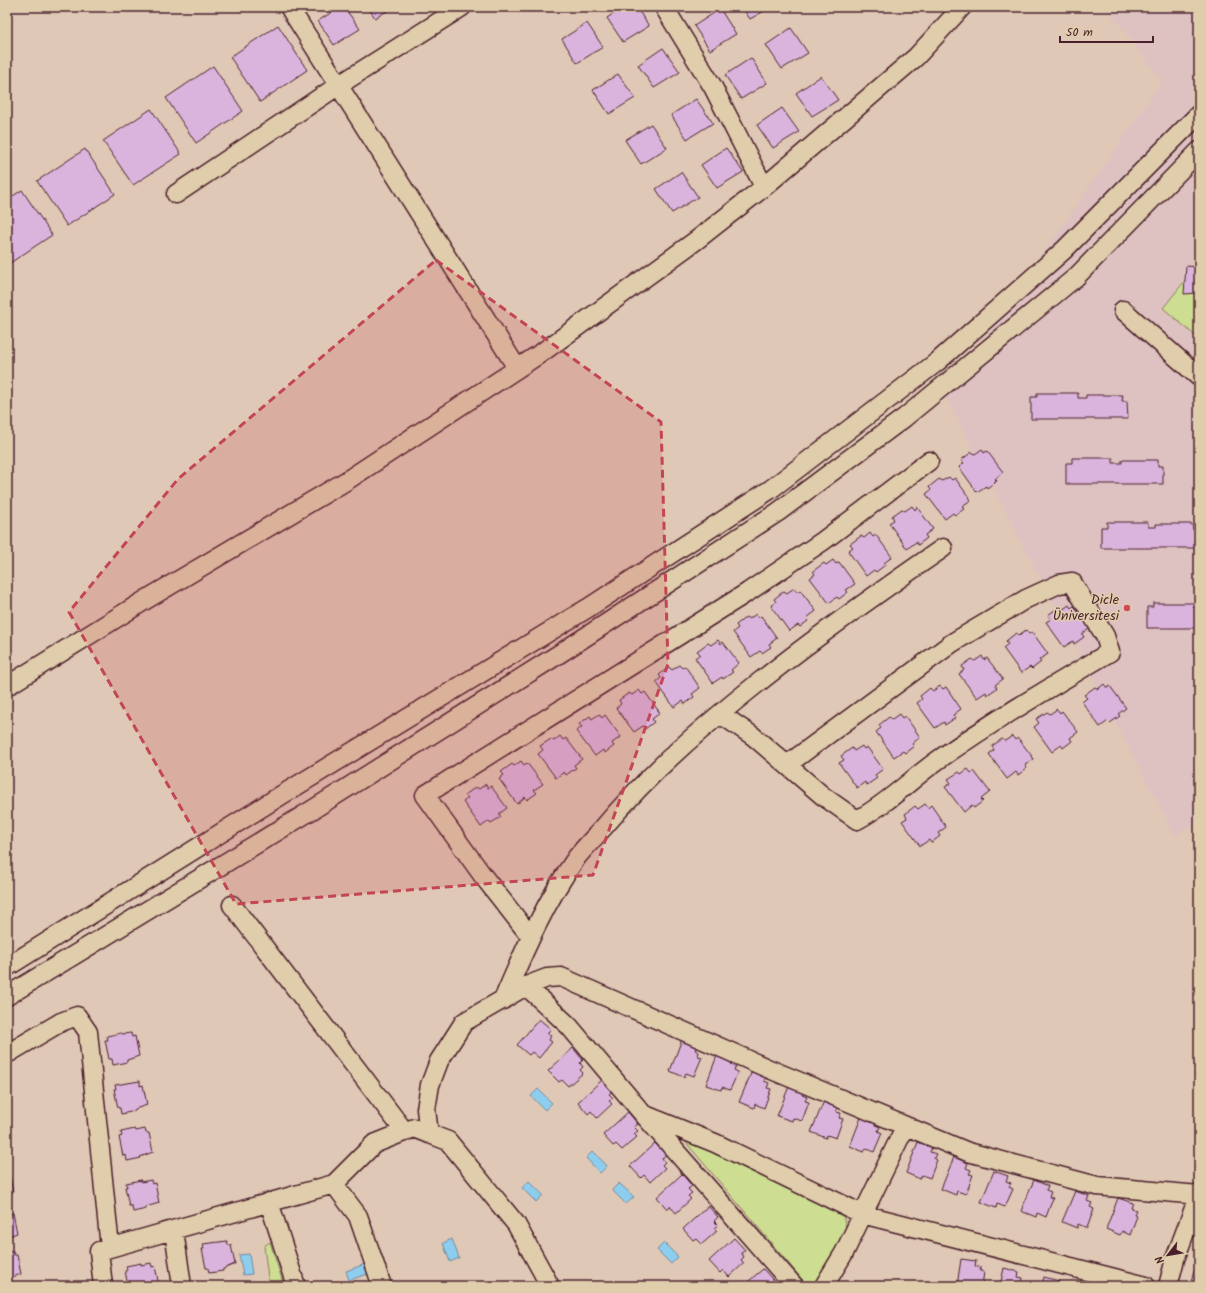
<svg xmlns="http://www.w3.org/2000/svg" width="1206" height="1293" font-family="Kalam,sans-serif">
  <rect width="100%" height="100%" fill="#dfc8b5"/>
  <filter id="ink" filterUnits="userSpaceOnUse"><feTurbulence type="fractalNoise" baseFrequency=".025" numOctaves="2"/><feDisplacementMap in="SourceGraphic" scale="8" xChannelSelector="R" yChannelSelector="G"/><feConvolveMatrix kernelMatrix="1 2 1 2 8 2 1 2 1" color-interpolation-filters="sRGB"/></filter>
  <g filter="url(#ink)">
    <!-- built -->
    <path fill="#dec2c1" d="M1106,7H1199V820L1175,836L945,396L1162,81Z"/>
    <!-- green -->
    <path fill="#cddd91" stroke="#8c7e5e" d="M1199,263V339L1163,308Z
      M678,1133L843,1216L846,1227L821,1278L807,1285Z
      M270,1242L284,1286H269L264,1246Z"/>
    <!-- water -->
    <path fill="#8dceee" stroke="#7288a0" d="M538,1089L552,1103L545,1110L531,1096Z
      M593,1151L607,1166L600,1173L586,1158Z
      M529,1181L543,1195L536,1202L522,1188Z
      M619,1183L634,1197L626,1204L612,1190Z
      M452,1239L459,1258L450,1262L443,1243Z
      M664,1243L678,1257L671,1264L657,1250Z
      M249,1254L252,1274L243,1275L239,1255Z
      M365,1264L368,1274L349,1280L346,1271Z"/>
    <!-- building -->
    <path fill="#dbb4dd" stroke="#4a1f2b" d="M340,7H344L360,29L334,45L318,21Z
      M368,7H394L375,18Z
      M623,7H636L649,26L623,42L607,18Z
      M742,7H771L750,19Z
      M720,9L736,34L710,50L694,26Z
      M587,23L603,47L577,63L562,39Z
      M278,25L307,70L260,102L230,57Z
      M791,28L808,53L782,69L766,45Z
      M663,48L680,72L654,88L638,65Z
      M751,58L767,83L741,99L725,75Z
      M213,66L243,111L196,143L166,98Z
      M618,74L635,98L609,114L593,90Z
      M821,76L838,100L812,116L796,93Z
      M696,99L713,123L687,139L671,115Z
      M782,108L799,132L773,148L757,125Z
      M151,109L181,154L133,185L103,141Z
      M651,124L667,148L641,164L625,140Z
      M726,148L743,172L717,188L701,165Z
      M85,149L115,194L67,226L37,181Z
      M681,172L698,197L672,213L656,189Z
      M22,190L52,235L7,265V200Z
      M1186,266L1199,267V293L1184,294Z
      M1037,393H1078V398H1086V395H1123L1122,401H1127L1128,419H1031V397H1037Z
      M982,449L984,453L987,451L1003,472L995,479L997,481L987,488L986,486L977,492L959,467L964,463L961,460L972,452L975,454Z
      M1072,458H1113V463H1122V460H1158V466H1163V484H1066V463H1072Z
      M949,477L952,480L955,478L971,500L962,506L964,509L955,515L953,513L945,519L926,494L931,490L929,487L939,479L942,481Z
      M912,506L915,510L917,507L933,529L925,535L927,538L918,545L916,542L907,549L889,523L894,520L892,516L902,509L905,511Z
      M1107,522H1148V527H1156V524H1192L1193,530H1197V548H1101V527H1107Z
      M870,533L873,537L876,535L892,557L884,563L885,565L876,572L874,570L866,576L848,551L853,547L850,544L861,536L864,538Z
      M833,560L836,564L839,562L855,584L846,590L848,592L839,599L837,597L829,603L810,578L815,574L813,571L824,563L826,565Z
      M794,588L797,592L800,590L816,611L807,618L809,620L800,627L798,625L789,631L771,606L776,602L774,599L784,591L787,593Z
      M1153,603H1194V608H1199V628H1147V607H1153Z
      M1069,605L1071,608L1074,606L1090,628L1082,634L1084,637L1074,644L1073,641L1064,647L1046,622L1051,619L1048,615L1059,607L1062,610Z
      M756,614L759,618L761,616L777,638L769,644L771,647L762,653L760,651L751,657L733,632L738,628L736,625L746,617L749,619Z
      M1026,630L1029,634L1032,632L1048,654L1039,660L1041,662L1032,669L1030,667L1021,673L1003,648L1008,644L1006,641L1016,633L1019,635Z
      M718,640L721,644L723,642L739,663L731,670L733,672L723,679L722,677L713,683L695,658L700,654L697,651L708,643L711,645Z
      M982,656L984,660L987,658L1003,679L995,685L997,688L987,695L986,692L977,698L959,674L964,670L962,666L972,659L975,661Z
      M679,665L682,668L685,666L700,688L692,694L694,697L685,704L683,701L674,707L656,682L661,678L659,675L669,667L672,670Z
      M1104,684L1107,688L1110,686L1126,708L1118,714L1120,716L1110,723L1108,721L1100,727L1082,702L1087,698L1084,695L1095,687L1098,689Z
      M940,686L943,689L946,687L961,709L953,715L955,718L945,725L944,722L935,728L917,703L922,699L920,696L930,688L933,691Z
      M639,690L642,694L645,692L660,713L652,719L654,722L645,729L643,726L634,732L616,708L621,704L619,700L629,693L632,695Z
      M1057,709L1060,713L1062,711L1078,732L1070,738L1072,741L1063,748L1061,745L1052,752L1034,727L1039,723L1036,719L1047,712L1050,714Z
      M599,714L602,718L605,715L621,737L612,743L614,746L605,753L603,750L595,756L576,731L582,727L579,724L590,716L592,719Z
      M899,714L902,718L905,716L920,737L912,744L914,746L905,753L903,751L894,757L876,732L881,728L879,725L889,717L892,719Z
      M560,736L563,740L566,738L582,759L574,765L576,768L566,775L564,772L556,778L538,754L543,750L540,746L551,739L554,741Z
      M1012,736L1015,740L1018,738L1034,759L1025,765L1027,768L1018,775L1016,772L1007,779L989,754L994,750L992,746L1002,739L1005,741Z
      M862,746L864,749L867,747L883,769L875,775L877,778L867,785L865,782L857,788L839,763L844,760L841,756L852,748L854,751Z
      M521,761L524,765L527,763L543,784L534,790L537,793L527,800L525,797L517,804L499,779L504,775L501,772L512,764L514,766Z
      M968,769L971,773L974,771L990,792L981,799L983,801L974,808L972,805L964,812L945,787L951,783L948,779L959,772L961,774Z
      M486,784L488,788L491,786L507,808L499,814L501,817L491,823L489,821L481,827L463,802L468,798L465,795L476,787L479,789Z
      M925,804L928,808L931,805L946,827L938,833L940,836L931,843L929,840L920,846L902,821L907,818L905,814L915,806L918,809Z
      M539,1019L551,1029L547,1033L551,1036L549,1040L552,1042L539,1058L532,1052L529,1055L517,1045Z
      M121,1033L122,1034L131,1033L132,1037L135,1036L139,1056L127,1060V1062L113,1065L112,1059H109L105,1040H108L107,1036Z
      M682,1039L697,1045L695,1050L699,1052L698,1056L702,1057L694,1076L686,1073L684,1077L670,1071Z
      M573,1048L583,1060L580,1063L583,1067L580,1070L583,1073L568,1086L562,1080L559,1082L548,1071Z
      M718,1053L733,1059L731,1064L736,1066L734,1070L738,1072L730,1090L722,1087L721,1090L706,1085Z
      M752,1071L766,1077L764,1081L769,1083L767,1088L771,1089L764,1108L755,1104L754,1108L739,1102Z
      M602,1080L613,1091L609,1094L613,1098L609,1101L612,1104L597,1118L591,1111L588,1114L578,1102Z
      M140,1081V1086L143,1085L147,1105L135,1109V1111L121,1114L120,1108H118L114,1089H116L115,1085Z
      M790,1084L804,1090L802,1095L807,1097L805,1101L809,1102L802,1121L793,1118L792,1121L777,1116Z
      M824,1101L838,1107L836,1112L841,1113L839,1118L843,1119L836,1138L827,1135L826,1138L811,1132Z
      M628,1112L638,1124L634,1127L638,1131L634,1134L637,1137L622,1150L616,1144L613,1146L603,1135Z
      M862,1115L877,1120L875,1125L880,1127L878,1131L882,1133L874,1152L866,1148L864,1152L850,1146Z
      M135,1129L136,1131L145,1129L146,1133H149L153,1152L140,1157L141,1158L127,1161L126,1155L123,1156L119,1137L122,1136L121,1132Z
      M918,1142L932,1147L930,1152L936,1154L934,1158L937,1160L930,1178L922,1175L920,1179L906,1173Z
      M655,1143L666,1155L662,1158L665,1162L662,1165L665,1168L650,1182L644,1175L641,1178L630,1166Z
      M954,1157L968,1163L966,1168L971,1170L969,1174L973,1175L966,1194L957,1191L956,1195L941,1189Z
      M994,1171L1008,1176L1006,1181L1011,1183L1009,1187L1013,1189L1005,1207L997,1204L996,1208L981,1202Z
      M7,1172H9L13,1192L7,1195Z
      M682,1174L692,1186L688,1189L692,1193L688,1196L691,1199L676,1213L670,1206L667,1209L657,1197Z
      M141,1180V1182L151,1180L152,1184L155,1183L159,1203L146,1207V1209L133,1212L132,1206H129L125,1187H127L126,1183Z
      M1034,1180L1048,1186L1046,1190L1051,1192L1049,1197L1053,1198L1046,1217L1037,1213L1036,1217L1021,1211Z
      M1075,1191L1089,1196L1087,1201L1092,1203L1090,1207L1094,1209L1087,1228L1078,1224L1077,1228L1062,1222Z
      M1118,1198L1133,1203L1131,1208L1136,1210L1134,1214L1137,1216L1130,1235L1122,1231L1120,1235L1106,1229Z
      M708,1206L718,1217L714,1221L718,1225L714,1228L717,1231L702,1244L696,1238L693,1240L683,1229Z
      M7,1210H9L10,1214L13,1213L17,1233L7,1237Z
      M734,1238L745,1250L741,1253L744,1257L741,1260L744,1263L729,1277L723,1270L720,1273L709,1261Z
      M227,1241L228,1245H231L235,1264L223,1269V1271L209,1273L208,1268H206L202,1249H204L203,1244Z
      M13,1251L14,1255H17L21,1274L8,1279L7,1281V1253Z
      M1199,1258V1286H1189Z
      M961,1259L976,1261L975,1266L981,1267L980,1271L984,1272L982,1286H957Z
      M141,1263V1265L151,1263L152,1267L155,1266L159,1286H128L125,1271L127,1270L126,1266Z
      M1004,1268L1019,1272L1018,1277L1023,1278L1022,1282L1026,1283V1286H1000Z
      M763,1269L773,1280L769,1283L772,1286H743Z
      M1044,1277L1059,1281L1058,1285L1060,1286H1042Z"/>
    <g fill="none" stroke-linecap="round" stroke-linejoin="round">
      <!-- minor casing -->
      <g stroke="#4a1f2b" stroke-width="21">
        <path id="minor" d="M289,7L517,368
          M664,7L713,87L764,187
          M176,194L339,85L462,7
          M1123,310L1199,377
          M7,686L147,599L346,481L544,351L698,239L764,187L916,57L962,7
          M720,714L753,736L823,796L857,820C887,804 910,780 938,760C993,721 1051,687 1110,652L1105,636L1072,582L1059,584L1026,599L952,643L788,764
          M232,905L405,1132
          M531,937L483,876L425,795L748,592L823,541L929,461
          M7,967L280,796L588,608L771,489L937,362L1064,250L1199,114
          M526,986L569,1026L643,1114L794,1286
          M7,996L312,810L559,654L778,512L904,418L1076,277L1199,151
          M503,1000C524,951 546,900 577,857C585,847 594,838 603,828C635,790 670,756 708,724C783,660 862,604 943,548
          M7,1054L61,1022L77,1016L88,1032L110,1248
          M643,1114L715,1143L862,1214L1146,1286
          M429,1134L426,1109L430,1085L439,1061L464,1022L526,986L547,978L561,977L767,1068L968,1152L1097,1186L1199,1195L1175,1259L1168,1286
          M334,1184L358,1216L382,1286
          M269,1202L296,1286
          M174,1231L182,1286
          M103,1286L99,1251L334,1184L374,1144L414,1128L448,1141L516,1224L550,1286
          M824,1286L844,1253L905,1127"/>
      </g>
      <!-- minor -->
      <use href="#minor" stroke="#e0cdab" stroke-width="18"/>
    </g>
  </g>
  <!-- marked area -->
  <path fill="#c44556" fill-opacity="0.2" stroke="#c44556" stroke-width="3" stroke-dasharray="8 5" stroke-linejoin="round" d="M436,260L661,422L668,664L593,875L236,904L69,612L178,479Z"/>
  <!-- markers -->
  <circle fill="#d1495b" stroke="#e0cdab" stroke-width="1.5" cx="1127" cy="608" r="4"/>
  <g text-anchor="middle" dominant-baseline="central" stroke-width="3" stroke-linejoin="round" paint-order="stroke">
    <!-- poi labels -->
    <g font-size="14" fill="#4a1f2b" stroke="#e0cdab" text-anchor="end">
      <text x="1119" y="600">Dicle<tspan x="1119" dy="16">Üniversitesi</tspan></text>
    </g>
  </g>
  <!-- margin -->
  <rect width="1206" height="1293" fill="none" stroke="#e0cdab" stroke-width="24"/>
  <rect x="12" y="12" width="1182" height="1269" fill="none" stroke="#4a1f2b" stroke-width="1.5" filter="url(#ink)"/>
  <!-- north arrow -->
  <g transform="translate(1168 1255) rotate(239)" stroke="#e0cdab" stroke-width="3" paint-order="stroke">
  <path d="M0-3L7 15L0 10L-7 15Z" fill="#4a1f2b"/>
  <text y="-6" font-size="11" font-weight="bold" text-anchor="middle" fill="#4a1f2b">N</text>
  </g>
  <!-- scale -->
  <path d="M1060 36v6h93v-6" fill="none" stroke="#4a1f2b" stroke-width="2"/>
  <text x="1066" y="36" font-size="12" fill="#4a1f2b" stroke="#e0cdab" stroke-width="3" paint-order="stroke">50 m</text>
</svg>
